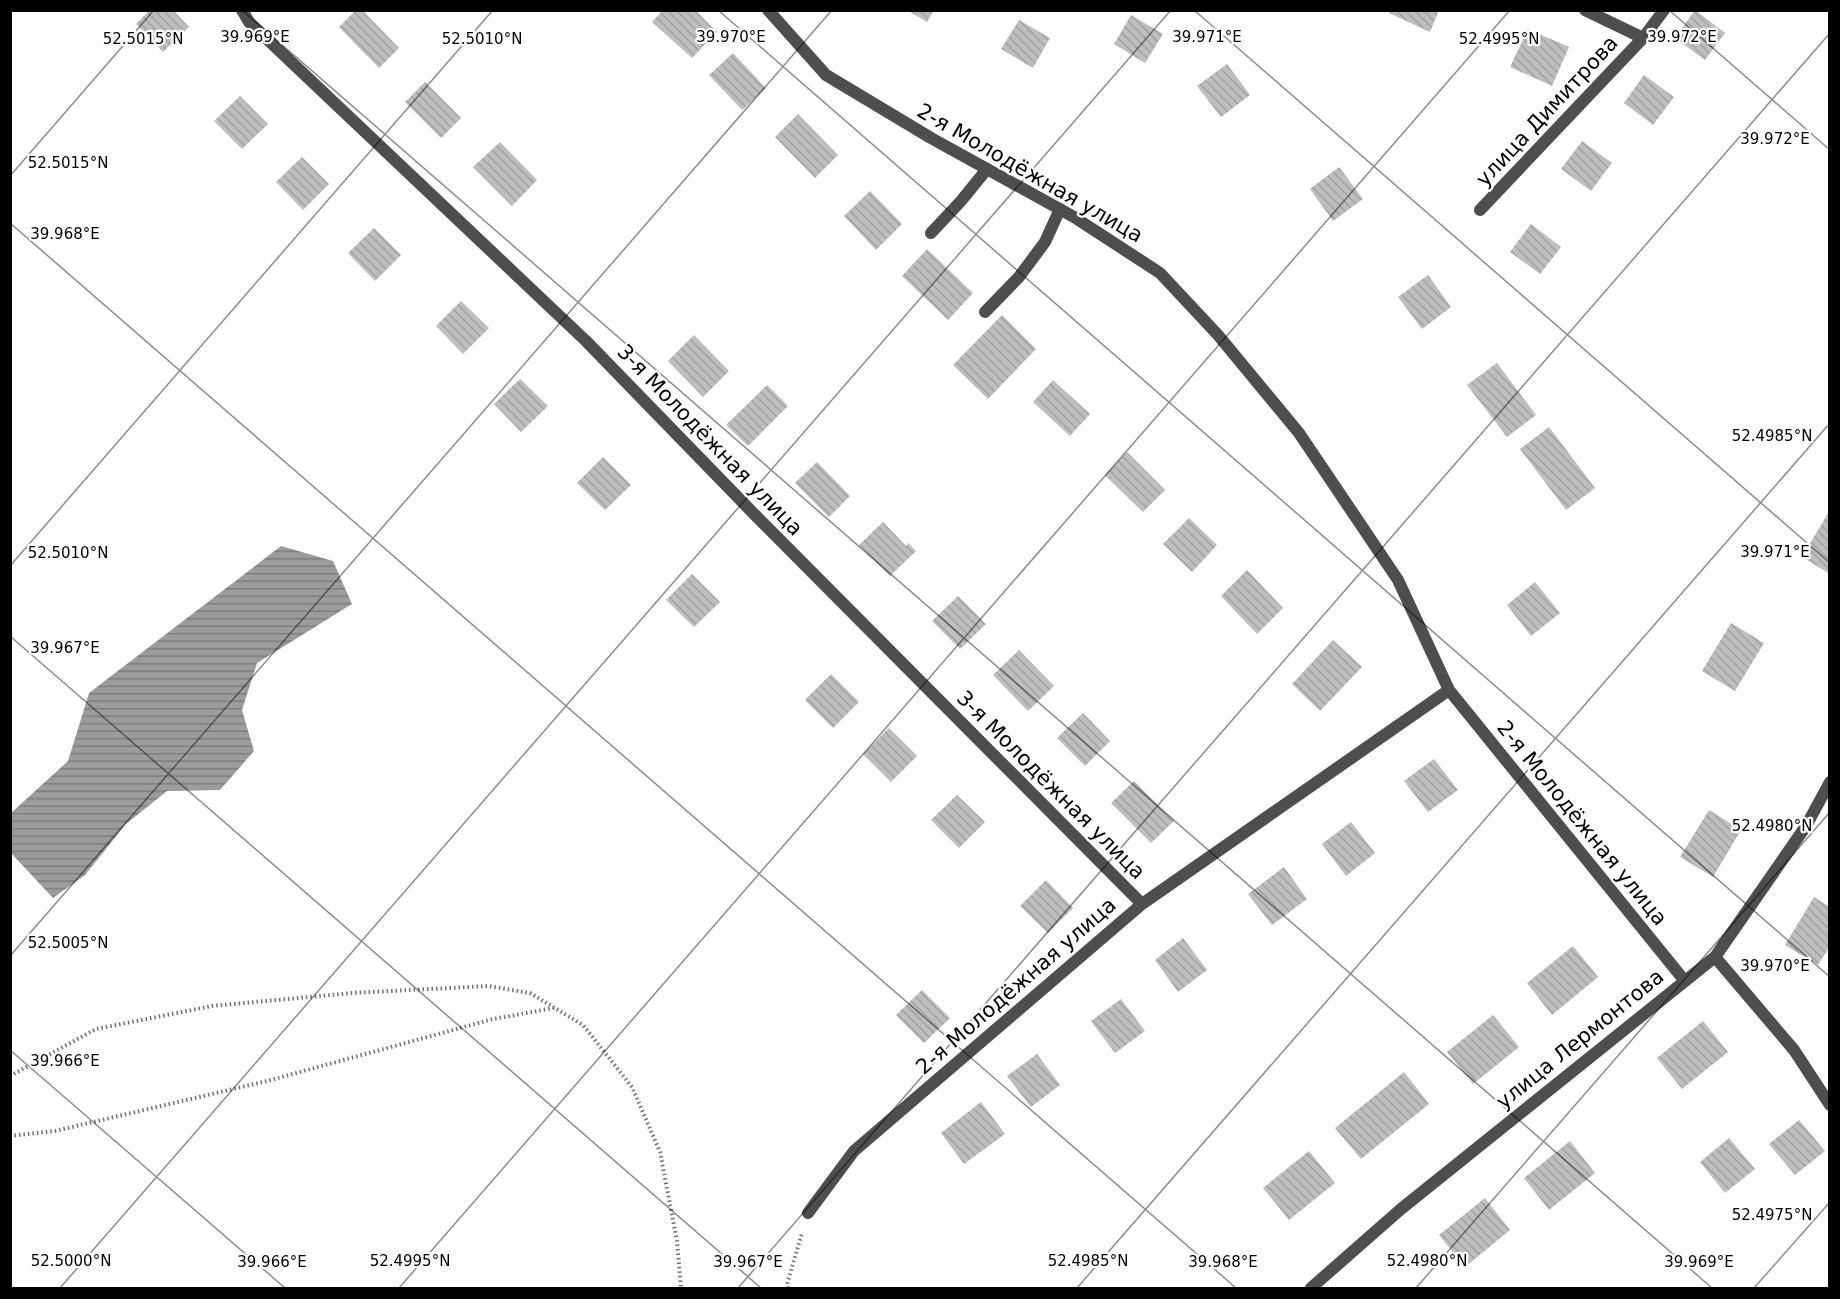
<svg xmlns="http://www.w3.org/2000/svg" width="1840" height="1299" font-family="'DejaVu Sans',sans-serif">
  <defs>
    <pattern id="water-rules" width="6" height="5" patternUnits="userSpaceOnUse" patternTransform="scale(1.5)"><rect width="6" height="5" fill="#9c9c9c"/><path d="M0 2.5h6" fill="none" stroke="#7d7d7d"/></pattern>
    <pattern id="building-back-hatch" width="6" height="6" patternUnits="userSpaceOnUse" patternTransform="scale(1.5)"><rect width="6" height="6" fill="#bebebe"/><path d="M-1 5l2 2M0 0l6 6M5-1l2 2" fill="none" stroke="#a2a2a2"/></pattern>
  </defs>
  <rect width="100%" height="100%" fill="#fff"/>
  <!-- water -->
  <path fill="url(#water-rules)" d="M281,546L333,561L352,604L257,663L242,710L254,751L220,790L167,791L126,824L85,875L53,898L11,853V813L68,761L89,693Z"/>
  <!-- building -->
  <path fill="url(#building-back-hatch)" d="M150,10H173L189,27L163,52L136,24Z
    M356,10H362L399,48L379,68L339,27Z
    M663,10H695L717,32L692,58L652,22Z
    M907,10H934L927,22Z
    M1390,10H1439L1430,32L1389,13Z
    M1695,10L1725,33L1705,60L1675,38Z
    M1131,15L1163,34L1145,63L1114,44Z
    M1019,20L1050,38L1033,68L1001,49Z
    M1528,29L1569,47L1552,86L1510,67Z
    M733,53L766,88L742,110L709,75Z
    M1227,64L1250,95L1221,117L1197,86Z
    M1644,75L1674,97L1653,125L1624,103Z
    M425,82L461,118L441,138L405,102Z
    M240,96L268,124L242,149L214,121Z
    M798,114L838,155L815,178L775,137Z
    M1582,141L1612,163L1591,191L1561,169Z
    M500,142L537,180L512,206L473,167Z
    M302,157L329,184L303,210L276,182Z
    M1339,167L1363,199L1333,221L1310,189Z
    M870,191L902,224L876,250L844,216Z
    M1531,224L1561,247L1540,274L1510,252Z
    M374,228L401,255L375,281L348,253Z
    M927,249L973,293L948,320L902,276Z
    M1428,275L1451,307L1422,329L1398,297Z
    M461,301L489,328L463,354L436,326Z
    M1002,315L1036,349L988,399L953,365Z
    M694,335L729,371L703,397L668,361Z
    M1497,363L1536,415L1507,437L1467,385Z
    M520,379L548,406L521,432L494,404Z
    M1053,380L1090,414L1070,436L1033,402Z
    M767,385L788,406L748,446L726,425Z
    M1549,427L1595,488L1566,510L1520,449Z
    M1127,452L1165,490L1143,512L1105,475Z
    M603,457L631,485L605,510L577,483Z
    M817,462L850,496L829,517L795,483Z
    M1830,510V574L1802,557Z
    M1189,518L1217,545L1192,572L1163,544Z
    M883,522L906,546L908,543L916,551L890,576L859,545Z
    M1247,570L1283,608L1257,634L1221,596Z
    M692,574L720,602L694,627L666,600Z
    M1535,582L1560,613L1531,636L1507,605Z
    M958,596L986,624L960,649L932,621Z
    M1731,623L1764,643L1735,691L1702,671Z
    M1333,640L1362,667L1320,711L1292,684Z
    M1019,650L1054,686L1028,711L993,675Z
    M831,674L859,702L833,728L805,700Z
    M1083,713L1110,741L1085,766L1057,738Z
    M889,728L917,756L891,782L863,754Z
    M1434,759L1458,790L1428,812L1404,781Z
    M1134,781L1174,821L1151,843L1111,803Z
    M957,795L985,822L959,848L931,820Z
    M1709,810L1741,830L1713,877L1680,857Z
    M1351,822L1375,853L1346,876L1322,844Z
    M1284,867L1307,899L1272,925L1248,894Z
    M1046,880L1073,908L1048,933L1020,906Z
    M1814,897L1830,907V946L1818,965L1785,945Z
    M1183,938L1207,970L1178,992L1155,960Z
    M1573,946L1598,977L1552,1015L1527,983Z
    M922,990L950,1018L924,1043L896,1015Z
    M1121,999L1145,1031L1115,1053L1091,1021Z
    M1493,1015L1519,1047L1473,1084L1447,1052Z
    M1703,1021L1728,1052L1682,1089L1657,1058Z
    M1037,1054L1060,1085L1031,1107L1007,1076Z
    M1404,1072L1429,1104L1361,1159L1335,1128Z
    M981,1102L1005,1134L964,1164L941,1133Z
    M1799,1120L1825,1151L1795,1175L1769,1144Z
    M1729,1138L1755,1169L1725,1193L1700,1162Z
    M1570,1141L1595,1173L1549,1210L1524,1178Z
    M1309,1151L1335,1183L1289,1220L1263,1188Z
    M1485,1198L1510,1230L1465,1267L1439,1235Z"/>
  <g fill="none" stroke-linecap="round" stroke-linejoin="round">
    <!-- path -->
    <path stroke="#707070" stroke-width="4" stroke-dasharray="1.5 3" stroke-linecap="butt" d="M10,1076L96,1029L212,1006L352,993L489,986L530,993L583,1025L632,1087L660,1152L677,1241L681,1288
      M10,1136L55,1131L267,1081L493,1019L554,1008
      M788,1288L787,1284L802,1233"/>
    <!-- lane -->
    <path stroke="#4e4e4e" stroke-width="12" d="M931,233L961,201L987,169
      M985,312L1019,277L1045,242L1060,209"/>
    <!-- street -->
    <path stroke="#4e4e4e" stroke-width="12" d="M242,10L249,22L586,341L757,517L1142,904
      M768,10L826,75L931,138L1074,217L1160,273L1218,335L1299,433L1398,580L1449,690L1684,980
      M1585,10L1643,38
      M1480,210L1643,38L1664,10
      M1715,957L1794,1050L1830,1105
      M808,1213L854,1151L1142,904L1449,690
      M1311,1288L1401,1209L1715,957L1806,826L1830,782"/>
  </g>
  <!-- ticks -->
  <path fill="none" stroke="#000" stroke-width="1.5" stroke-opacity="0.45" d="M242,10L1712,1288M718,10L1830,977M1194,10L1830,563M1669,10L1830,150M10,176L154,10M10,223L1236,1288M10,566L493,10M10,636L761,1288M10,956L832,10M10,1050L285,1288M60,1288L1171,10M399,1288L1510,10M738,1288L1830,33M1077,1288L1830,423M1416,1288L1830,812M1754,1288L1830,1202"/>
  <g text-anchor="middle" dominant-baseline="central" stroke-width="4.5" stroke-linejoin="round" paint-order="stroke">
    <!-- street labels -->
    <g font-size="21" fill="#000" stroke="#fff">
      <text transform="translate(1547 111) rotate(-47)">улица Димитрова</text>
      <text transform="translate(1030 173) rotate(30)">2-я Молодёжная улица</text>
      <text transform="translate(710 440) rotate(46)">3-я Молодёжная улица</text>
      <text transform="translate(1051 785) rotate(45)">3-я Молодёжная улица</text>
      <text transform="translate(1582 823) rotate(51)">2-я Молодёжная улица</text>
      <text transform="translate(1016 986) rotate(-41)">2-я Молодёжная улица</text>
      <text transform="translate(1580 1039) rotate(-39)">улица Лермонтова</text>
    </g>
  </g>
  <g font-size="15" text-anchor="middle" fill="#000" stroke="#fff" stroke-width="4.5" stroke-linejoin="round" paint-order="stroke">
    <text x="1207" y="42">39.971°E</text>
    <text x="1682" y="42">39.972°E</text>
    <text x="255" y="42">39.969°E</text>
    <text x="731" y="42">39.970°E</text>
    <text x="143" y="44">52.5015°N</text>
    <text x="482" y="44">52.5010°N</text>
    <text x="1499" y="44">52.4995°N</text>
    <text x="1775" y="144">39.972°E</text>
    <text x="68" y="168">52.5015°N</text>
    <text x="65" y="239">39.968°E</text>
    <text x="1772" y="441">52.4985°N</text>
    <text x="1775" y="557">39.971°E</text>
    <text x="68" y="558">52.5010°N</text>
    <text x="65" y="653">39.967°E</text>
    <text x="1772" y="831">52.4980°N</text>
    <text x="68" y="948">52.5005°N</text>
    <text x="1775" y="971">39.970°E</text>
    <text x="65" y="1066">39.966°E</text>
    <text x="1772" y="1220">52.4975°N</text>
    <text x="71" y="1266">52.5000°N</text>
    <text x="410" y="1266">52.4995°N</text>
    <text x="1088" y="1266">52.4985°N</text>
    <text x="1427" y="1266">52.4980°N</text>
    <text x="272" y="1267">39.966°E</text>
    <text x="748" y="1267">39.967°E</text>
    <text x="1223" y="1267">39.968°E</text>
    <text x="1699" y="1267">39.969°E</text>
  </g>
  <!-- border -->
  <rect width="1840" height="1299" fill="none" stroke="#000000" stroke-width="24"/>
</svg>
